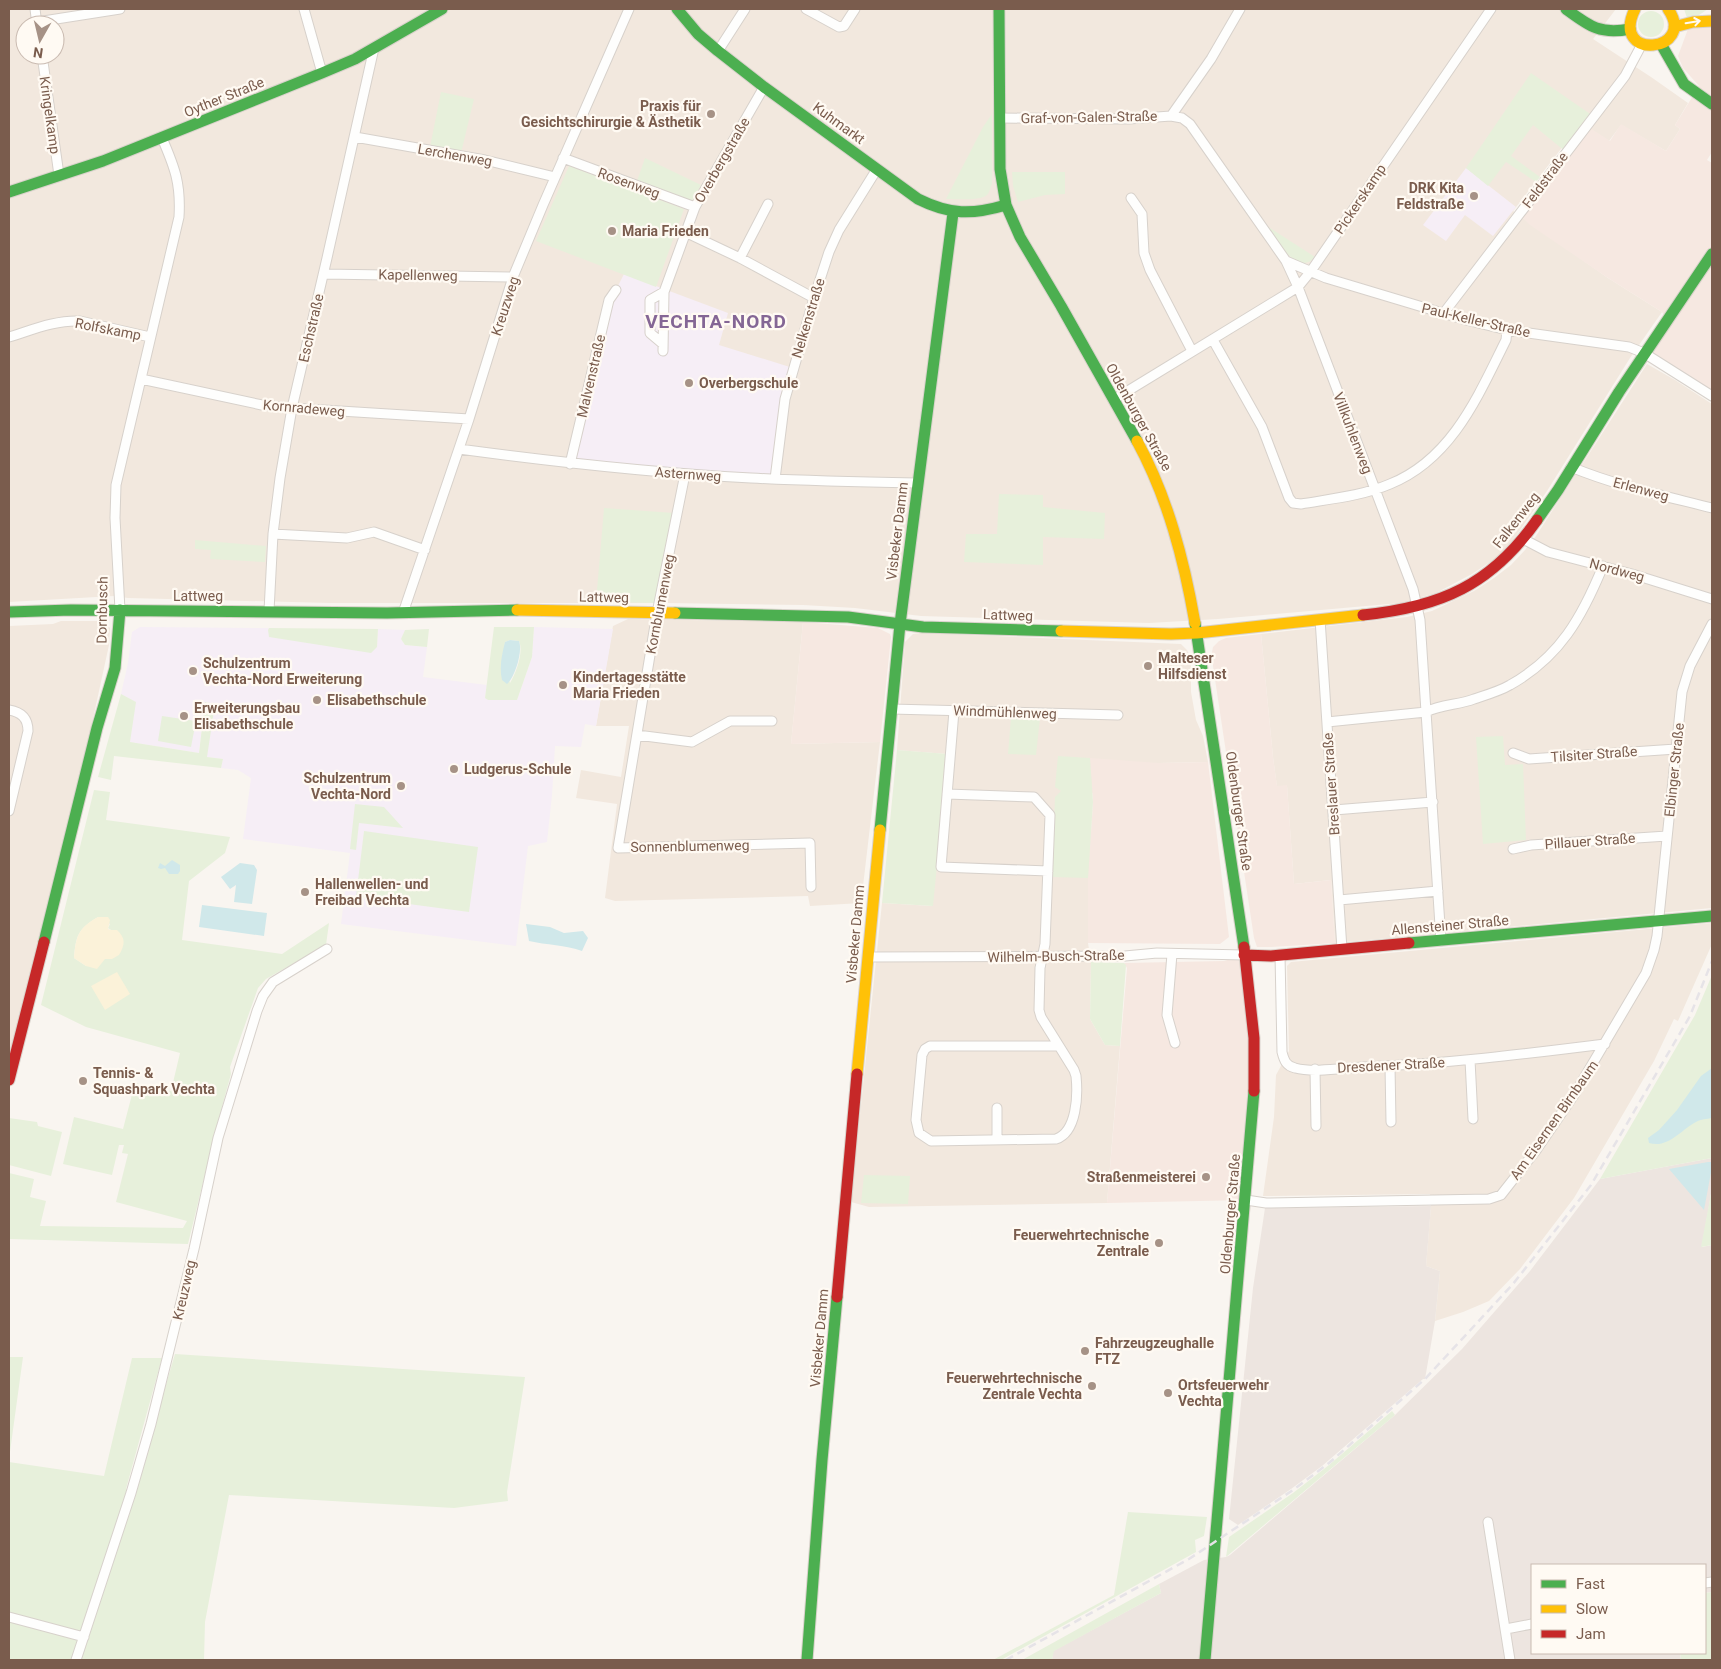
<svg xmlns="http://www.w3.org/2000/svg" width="1721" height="1669" font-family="Roboto,sans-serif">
  <rect width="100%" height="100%" fill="#f9f5f0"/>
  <!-- residential -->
  <path fill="#f2e8de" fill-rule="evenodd" d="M9,9H1616L1593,39L1651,77L1688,103L1675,125L1680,129L1666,151L1621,125L1609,141L1581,123L1513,211L1608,278L1662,312L1630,358L1547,491L1516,536L1504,551L1490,562L1472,574L1436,593L1400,603L1218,619L1149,623L921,616L855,608L803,605L666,603H330L128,598L114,596L9,602ZM25,25H55V55H25Z
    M1647,364L1675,380L1712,404V908L1335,943L1331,880L1294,884L1287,786L1277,787L1273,757L1261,634L1407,617L1432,611L1474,591L1494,578L1511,565L1525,550L1536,536Z
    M628,619L803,622L791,744L880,742L861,903L810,906L808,896L615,901L605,898L617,804L576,798L581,770L621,777L629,726H596L613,626Z
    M61,621H97L106,623L110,628L109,645L91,728L9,1057V626L53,624Z
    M921,633L1181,644L1187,650L1191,658V692L1196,720L1203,736L1208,762L1159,763L1092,793L1088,943L1091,962L1090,1019L1105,1045L1120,1046L1107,1203L869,1207L851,1202L882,903L932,906L947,754L897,750L905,642L913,634Z
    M1712,923V944L1678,1021L1674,1019L1654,1061L1574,1198L1520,1269L1489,1301L1463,1312L1435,1321L1440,1271L1426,1266L1431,1206L1430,1194L1263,1196L1274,1117L1276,1075L1289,1051L1287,966L1291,962Z"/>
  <!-- commercial -->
  <path fill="#f6e8e1" d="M1704,25L1712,27V152L1707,160L1712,163V391L1653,353L1671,325L1662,312L1608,278L1530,225L1522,217L1590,128L1610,141L1621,124L1666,151L1680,129L1675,125L1699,86L1683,68L1678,56L1688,29Z
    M803,622L878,628L890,634L891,637L880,742L791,744Z
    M1261,634L1273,757L1277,786L1287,785L1294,884L1331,880L1335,943L1271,947H1257L1254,938L1213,666L1212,652L1213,647L1219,641L1226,638Z
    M1090,758L1159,763L1208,762L1229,937L1220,944L1088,943V878L1093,802Z
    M1244,955L1252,1026L1246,1200L1107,1203L1127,968L1124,963L1224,961Z"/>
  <!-- industrial -->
  <path fill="#ede5e0" d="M1712,1158V1188L1702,1247L1712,1245V1592L1705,1593V1565H1532V1653H1680L1681,1660H1052L1053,1651L1161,1593L1159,1584L1204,1560L1226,1557L1230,1555L1395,1415L1462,1349L1530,1271L1600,1179Z
    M1431,1206L1426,1266L1440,1271L1435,1321L1425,1379H1423L1322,1466L1291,1489L1238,1525L1229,1519L1253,1288L1265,1208Z"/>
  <!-- education -->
  <path fill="#f6eef6" d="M1466,168L1516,207L1493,236L1465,215L1446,241L1423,225Z
    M624,274L728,313L719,345L793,368L775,479L570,464L616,290Z
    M140,627L269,628L268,630L377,647L378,629L405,630L401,639L405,645L427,647L423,677L487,685L485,698L488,700H517L532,657L534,627L613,629L596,726L585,724L581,747L555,746L552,795L547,842L528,846L516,946L341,924L350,853L243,839L251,778L238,770L221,768L223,759L207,757L205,702L199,753L130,742L135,702L121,694L128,663L132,632Z"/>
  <!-- green -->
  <path fill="#e7f0db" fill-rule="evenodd" d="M1684,9H1708L1699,15L1687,18Z
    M1638 24a13 13 0 1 1 26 0a13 13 0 1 1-26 0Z
    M1531,73L1593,116L1566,152L1533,125L1511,156L1540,177L1536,182L1506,162L1488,186L1466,168Z
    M441,92L474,99L461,153L430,147Z
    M992,114V184C990,187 990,192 987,195C980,201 955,199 946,199L983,127Z
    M645,158L701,185L692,202L637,181Z
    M569,166L684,209L656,287L536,241Z
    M1012,172H1065V194L1045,195L1018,202L1013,186Z
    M1264,224L1315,257C1297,278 1274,237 1264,224Z
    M999,494L1043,495V507L1105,513L1104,539L1043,537V565L964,562L966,534H997Z
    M604,508L674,513L656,601L654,603L596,602Z
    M195,540L266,546L265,562L210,559L211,550L195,549Z
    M494,627H534L532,657L517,700H488L485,698ZM510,640L519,641C524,652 516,673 510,683L502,655L504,653L505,642Z
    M269,628L378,629L377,647L371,653L269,637L268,630Z
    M429,629L427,647L405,645L401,639L405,630Z
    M121,694L136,702L130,742L199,753L205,702L215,704L207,757L223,759L221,768L114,756L111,780L98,777Z
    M162,716L196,721L191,747L158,741Z
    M1011,717L1040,718L1036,755L1008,754Z
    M1503,736L1505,765L1523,764L1526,840L1483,844L1476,737Z
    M897,750L948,754L933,906L882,903Z
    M1058,756L1090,758L1093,802L1088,878L1052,877L1055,797L1061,791L1055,787Z
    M94,790L110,792L106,820L230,837L225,853L189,881L182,940L282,954L329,923L326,945L266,979L258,988L230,1067L231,1074C215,1131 202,1187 188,1244L9,1239V1173L34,1179L30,1197L46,1201L40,1226L183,1228L187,1221L116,1202L128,1154L122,1153L124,1145H119L112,1175L63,1164L74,1117L123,1129L135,1083L171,1091L180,1053L86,1027L41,1005ZM98,917L110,924L108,928L111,930L86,966L74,958C76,935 78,929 98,917Z
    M355,804L384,807L403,828L359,823L356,850L350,849Z
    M364,831L478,847L469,912L356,897Z
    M1091,962L1124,963L1126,965L1120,1046L1105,1045L1090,1019Z
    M1712,975V1158L1600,1179L1695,1015Z
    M9,1118L37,1122L38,1126L62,1132L51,1176L9,1165Z
    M864,1175L910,1176L908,1204L861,1203Z
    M1712,1188V1245L1701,1247Z
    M175,1354L525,1377L507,1492L508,1501L454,1508L229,1495L205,1622L204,1660H9V1462L104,1476L132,1358H162L126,1489H135Z
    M9,1357H23L9,1459Z
    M1392,1411L1395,1415L1226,1557L1229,1537L1293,1493L1329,1465Z
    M1128,1512L1207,1517L1204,1536L1195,1540L1196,1552L1001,1660H993L1114,1595Z
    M1159,1584L1161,1593L1054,1651L1052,1660H1022Z
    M1712,1592V1660H1681L1680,1653H1705V1593Z"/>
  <!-- sand -->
  <path fill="#fbf2d9" d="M98,917H108L110,920L108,929L111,930H117C126,938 125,945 119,955L112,959H105L97,969L86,966L74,958C76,936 78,928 98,917Z
    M117,972L130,994L105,1010L91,986Z"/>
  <!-- water -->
  <path fill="#d0e8ea" d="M510,640L519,641C523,651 515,677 507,684L502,680C499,667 502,654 505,642Z
    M172,860L180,865V871L178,874H169L165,868L161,869L158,868L160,863L165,866Z
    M240,863L254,865L257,870L252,904L234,902L236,885L230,889L221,877Z
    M202,905L267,913L264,936L199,927Z
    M526,924L550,927L564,933L583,931L588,938L582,951C566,945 546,945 529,941Z
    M1712,1068V1118C1707,1119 1701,1119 1696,1122C1682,1129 1668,1149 1649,1143L1648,1138L1659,1130L1677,1110L1701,1076Z
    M1708,1162H1711L1712,1167L1704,1210L1669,1169Z"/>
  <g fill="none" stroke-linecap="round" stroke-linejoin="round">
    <!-- street casing -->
    <g stroke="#d7d1cb" stroke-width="11">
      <path id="street" d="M35,9L37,25
        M304,9L322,73
        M806,9L839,27L844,26L855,9
        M37,22L120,9
        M718,51L745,9
        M42,55L59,175
        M1171,116L1211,59L1240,9
        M1000,118L1129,119L1171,116L1182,118L1190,124L1286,261L1298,287L1413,589L1420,620L1441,941
        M355,137L485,160L555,177
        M563,158L695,207
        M1131,198L1142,214L1144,253L1150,270L1192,351
        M685,232L740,258L814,298
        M740,258L768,204
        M1286,261L1326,278L1466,320L1507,330L1629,347L1644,353L1712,396
        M324,274L513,277
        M1443,314L1625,76L1642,44
        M9,337C32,330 55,320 80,321L150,337
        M1213,340L1262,427L1289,498L1293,503L1301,504C1330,499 1362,496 1390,484C1452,459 1478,396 1506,340L1507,330
        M663,344L650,333V300L664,292
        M663,351L664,292L695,207L764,87
        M141,379L262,405L292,408L469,419
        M1113,400L1298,287L1311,271L1491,9
        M459,449C556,462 653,473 751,478C807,481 863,482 918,483
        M570,464L609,300L616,290
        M1571,467C1617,486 1665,496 1712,508
        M685,474L657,613L618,848L810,843L811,887
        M775,479L785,399L814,298L829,252L839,230L877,169
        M273,534L347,538L374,532L425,550
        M1523,539L1548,552L1632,574L1712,599
        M120,610L115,518L116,485L179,217C181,184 175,168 162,138
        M269,611L273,534L280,478L292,408L327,258L374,48
        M403,613L469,419L513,277L543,205L629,9
        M1320,619L1342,949
        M891,709L1118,715
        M9,710C21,712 28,718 28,731L9,811
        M954,711L941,867L1048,871
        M1327,722L1426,712C1441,704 1459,705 1474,699C1486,695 1500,691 1510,685C1560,657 1582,617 1603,566
        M637,735L692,742L730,721H772
        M1513,753L1529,759L1676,749
        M947,794L1034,797L1050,815L1045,944L1040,968L1039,1010L1041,1017L1074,1070L1076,1076C1078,1095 1077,1132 1056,1139L931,1141L919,1133L916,1120L922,1055L925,1049L930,1046H1059
        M1334,810L1433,802
        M1513,849L1531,845L1667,836
        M1339,900L1438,891
        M1172,954L1167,1015L1175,1043
        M1280,955L1282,1052C1284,1060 1286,1066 1295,1068C1314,1073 1343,1068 1363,1067C1444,1064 1525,1054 1605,1044
        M868,957L1125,956L1157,953L1244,955
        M1470,1060L1473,1119
        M1390,1066L1391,1122
        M1315,1069L1316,1126
        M997,1108V1140
        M1246,1200L1266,1203L1489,1199L1501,1195L1537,1149L1574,1095L1646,973L1654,950L1657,936L1682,692L1690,666L1712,624
        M1488,1522L1510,1660
        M1705,1583L1712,1582
        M9,1617L84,1637
        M1506,1629L1532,1624
        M76,1660L131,1493L151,1424L194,1249L218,1138L257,1011L263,996L273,982L327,949"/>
    </g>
    <!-- fast casing -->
    <g stroke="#d9d2cb" stroke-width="13">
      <path id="fast" d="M677,9L698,34L718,51L764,87L918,199C950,215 972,215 1006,205
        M999,9L1000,169L1006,205L1020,237L1061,306L1137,441
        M1566,9C1589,26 1600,35 1630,29
        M1661,44L1684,84L1712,104
        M9,192L103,161L322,73L355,59L442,9
        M1537,520L1558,490L1619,392L1712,254
        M9,612L71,610L387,613L517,610
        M675,613L848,617L923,627L1061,631
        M1195,623L1244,947
        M880,830L900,624L953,213
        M44,942L97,728L115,668L120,610
        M1409,943L1712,916
        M807,1660L822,1460L837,1297
        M1205,1660L1254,1091"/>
    </g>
    <!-- slow casing -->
    <g stroke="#d9d2cb" stroke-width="13">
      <path id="slow" d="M1635,9C1609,62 1698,52 1668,9
        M1674,27L1693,22L1712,21
        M1137,441C1168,498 1184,560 1195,623
        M517,610L675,613
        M1061,631L1171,634L1197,633L1363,615
        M857,1074L880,830"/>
    </g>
    <!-- jam casing -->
    <g stroke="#d9d2cb" stroke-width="13">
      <path id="jam" d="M1363,615C1441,607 1491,585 1537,520
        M1244,947L1254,1038V1091
        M1244,955L1271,956L1409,943
        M9,1080L44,942
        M837,1297L857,1074"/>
    </g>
    <!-- street -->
    <use href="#street" stroke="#fefefd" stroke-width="9"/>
    <!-- fast -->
    <use href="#fast" stroke="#4caf50" stroke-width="11"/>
    <!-- slow -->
    <use href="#slow" stroke="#ffc107" stroke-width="11"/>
    <!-- jam -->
    <use href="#jam" stroke="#c62828" stroke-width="11"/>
    <!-- rail -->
    <path stroke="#e6e3e7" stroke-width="2.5" stroke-dasharray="8 5" stroke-linecap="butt" d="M1006,1660L1189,1559L1293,1490L1329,1463L1425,1379L1513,1284L1591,1185L1690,1016L1712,961"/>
  </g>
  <!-- one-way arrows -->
  <defs><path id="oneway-shaft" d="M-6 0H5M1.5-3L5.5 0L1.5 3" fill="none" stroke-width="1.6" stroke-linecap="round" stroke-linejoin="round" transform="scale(1.25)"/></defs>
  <use stroke="#fffaf3" href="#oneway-shaft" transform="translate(1693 22) rotate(-9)"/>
  <!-- markers -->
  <g fill="#a69286" stroke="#fffaf3" stroke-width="2">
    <circle cx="711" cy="114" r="5"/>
    <circle cx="1474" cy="196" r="5"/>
    <circle cx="612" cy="231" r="5"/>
    <circle cx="689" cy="383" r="5"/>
    <circle cx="1148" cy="666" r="5"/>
    <circle cx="193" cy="671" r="5"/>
    <circle cx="563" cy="685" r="5"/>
    <circle cx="317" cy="700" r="5"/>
    <circle cx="184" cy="716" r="5"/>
    <circle cx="454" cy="769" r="5"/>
    <circle cx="401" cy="786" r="5"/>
    <circle cx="305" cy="892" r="5"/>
    <circle cx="83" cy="1081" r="5"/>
    <circle cx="1206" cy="1177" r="5"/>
    <circle cx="1159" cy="1243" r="5"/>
    <circle cx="1085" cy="1351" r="5"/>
    <circle cx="1092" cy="1386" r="5"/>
    <circle cx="1168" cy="1393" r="5"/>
  </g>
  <g text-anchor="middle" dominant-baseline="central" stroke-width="4.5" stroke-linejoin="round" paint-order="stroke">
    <!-- street labels -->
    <g font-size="14" fill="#7a5c4d" stroke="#fffaf3">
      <text transform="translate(224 97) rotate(-22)">Oyther Straße</text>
      <text transform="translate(50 115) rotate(82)">Kringelkamp</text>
      <text transform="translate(1089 117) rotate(-1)">Graf-von-Galen-Straße</text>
      <text transform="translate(839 123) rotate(36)">Kuhmarkt</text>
      <text transform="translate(455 155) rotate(10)">Lerchenweg</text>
      <text transform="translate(722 160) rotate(-60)">Overbergstraße</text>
      <text transform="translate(1545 180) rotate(-53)">Feldstraße</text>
      <text transform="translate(629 183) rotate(20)">Rosenweg</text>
      <text transform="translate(1360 199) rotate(-56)">Pickerskamp</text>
      <text transform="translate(418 275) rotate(1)">Kapellenweg</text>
      <text transform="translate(505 306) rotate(-72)">Kreuzweg</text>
      <text transform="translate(808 318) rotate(-73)">Nelkenstraße</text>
      <text transform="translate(1476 320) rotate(13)">Paul-Keller-Straße</text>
      <text transform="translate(311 328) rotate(-77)">Eschstraße</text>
      <text transform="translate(108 329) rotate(11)">Rolfskamp</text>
      <text transform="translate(591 376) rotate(-77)">Malvenstraße</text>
      <text transform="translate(304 408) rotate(5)">Kornradeweg</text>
      <text transform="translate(1139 417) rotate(61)">Oldenburger Straße</text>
      <text transform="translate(1353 433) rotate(69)">Villkuhlenweg</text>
      <text transform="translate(688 474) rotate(4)">Asternweg</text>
      <text transform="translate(1641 489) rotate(15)">Erlenweg</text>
      <text transform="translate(1516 520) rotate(-52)">Falkenweg</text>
      <text transform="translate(897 531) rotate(-83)">Visbeker Damm</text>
      <text transform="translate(1617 570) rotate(15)">Nordweg</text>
      <text x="198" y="596">Lattweg</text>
      <text transform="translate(604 597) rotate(1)">Lattweg</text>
      <text transform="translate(660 604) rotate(-79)">Kornblumenweg</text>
      <text transform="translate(102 610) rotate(-89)">Dornbusch</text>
      <text transform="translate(1008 615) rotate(2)">Lattweg</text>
      <text transform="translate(1005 712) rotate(2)">Windmühlenweg</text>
      <text transform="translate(1594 754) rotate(-4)">Tilsiter Straße</text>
      <text transform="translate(1674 770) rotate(-84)">Elbinger Straße</text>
      <text transform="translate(1331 784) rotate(-94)">Breslauer Straße</text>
      <text transform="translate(1239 811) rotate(82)">Oldenburger Straße</text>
      <text transform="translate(1590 841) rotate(-4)">Pillauer Straße</text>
      <text transform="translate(690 846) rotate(-1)">Sonnenblumenweg</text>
      <text transform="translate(1450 925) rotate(-5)">Allensteiner Straße</text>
      <text transform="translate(855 934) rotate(-85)">Visbeker Damm</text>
      <text transform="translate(1056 956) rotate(-1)">Wilhelm-Busch-Straße</text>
      <text transform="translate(1391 1065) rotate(-3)">Dresdener Straße</text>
      <text transform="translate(1554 1120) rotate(-55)">Am Eisernen Birnbaum</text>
      <text transform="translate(1230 1214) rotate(-85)">Oldenburger Straße</text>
      <text transform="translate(184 1290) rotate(-77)">Kreuzweg</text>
      <text transform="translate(819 1338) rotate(-85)">Visbeker Damm</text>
    </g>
    <!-- poi labels -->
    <g font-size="14" font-weight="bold" fill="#7a5c4d" stroke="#fffaf3" text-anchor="start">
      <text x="701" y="106" text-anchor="end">Praxis für<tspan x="701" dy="16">Gesichtschirurgie &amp; Ästhetik</tspan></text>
      <text x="1464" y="188" text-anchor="end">DRK Kita<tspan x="1464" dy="16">Feldstraße</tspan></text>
      <text x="622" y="231">Maria Frieden</text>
      <text x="699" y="383">Overbergschule</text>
      <text x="1158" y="658">Malteser<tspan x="1158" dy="16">Hilfsdienst</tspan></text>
      <text x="203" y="663">Schulzentrum<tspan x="203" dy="16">Vechta-Nord Erweiterung</tspan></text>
      <text x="573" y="677">Kindertagesstätte<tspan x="573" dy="16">Maria Frieden</tspan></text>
      <text x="327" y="700">Elisabethschule</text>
      <text x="194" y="708">Erweiterungsbau<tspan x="194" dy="16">Elisabethschule</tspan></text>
      <text x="464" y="769">Ludgerus-Schule</text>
      <text x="391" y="778" text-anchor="end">Schulzentrum<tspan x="391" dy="16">Vechta-Nord</tspan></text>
      <text x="315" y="884">Hallenwellen- und<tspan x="315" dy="16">Freibad Vechta</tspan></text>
      <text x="93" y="1073">Tennis- &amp;<tspan x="93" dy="16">Squashpark Vechta</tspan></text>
      <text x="1196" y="1177" text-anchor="end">Straßenmeisterei</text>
      <text x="1149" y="1235" text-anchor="end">Feuerwehrtechnische<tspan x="1149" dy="16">Zentrale</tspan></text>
      <text x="1095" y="1343">Fahrzeugzeughalle<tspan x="1095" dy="16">FTZ</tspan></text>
      <text x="1082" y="1378" text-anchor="end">Feuerwehrtechnische<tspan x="1082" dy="16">Zentrale Vechta</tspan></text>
      <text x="1178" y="1385">Ortsfeuerwehr<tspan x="1178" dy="16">Vechta</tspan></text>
    </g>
    <!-- district labels -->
    <g font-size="19" font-weight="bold" letter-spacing="1" fill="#846695" stroke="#fffaf3">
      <text x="716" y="321">VECHTA-NORD</text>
    </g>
  </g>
  <!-- border -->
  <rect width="1721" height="1669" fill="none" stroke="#7a5c4d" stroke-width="20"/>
  <!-- legend -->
  <rect x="1531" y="1564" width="175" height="90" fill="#fffaf3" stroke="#cabbb1"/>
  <rect x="1541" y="1580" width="25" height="8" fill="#4caf50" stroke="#cabbb1"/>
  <text x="1576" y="1589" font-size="15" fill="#7a5c4d">Fast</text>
  <rect x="1541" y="1605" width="25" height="8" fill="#ffc107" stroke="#cabbb1"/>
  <text x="1576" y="1614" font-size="15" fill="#7a5c4d">Slow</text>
  <rect x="1541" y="1630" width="25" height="8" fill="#c62828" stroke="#cabbb1"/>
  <text x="1576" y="1639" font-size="15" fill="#7a5c4d">Jam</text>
  <!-- north arrow -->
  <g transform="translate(40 40) rotate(188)"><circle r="24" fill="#fffaf3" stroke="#cabbb1"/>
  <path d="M0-4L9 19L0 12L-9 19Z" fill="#a69286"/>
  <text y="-8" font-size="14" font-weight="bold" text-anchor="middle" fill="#7a5c4d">N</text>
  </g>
</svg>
